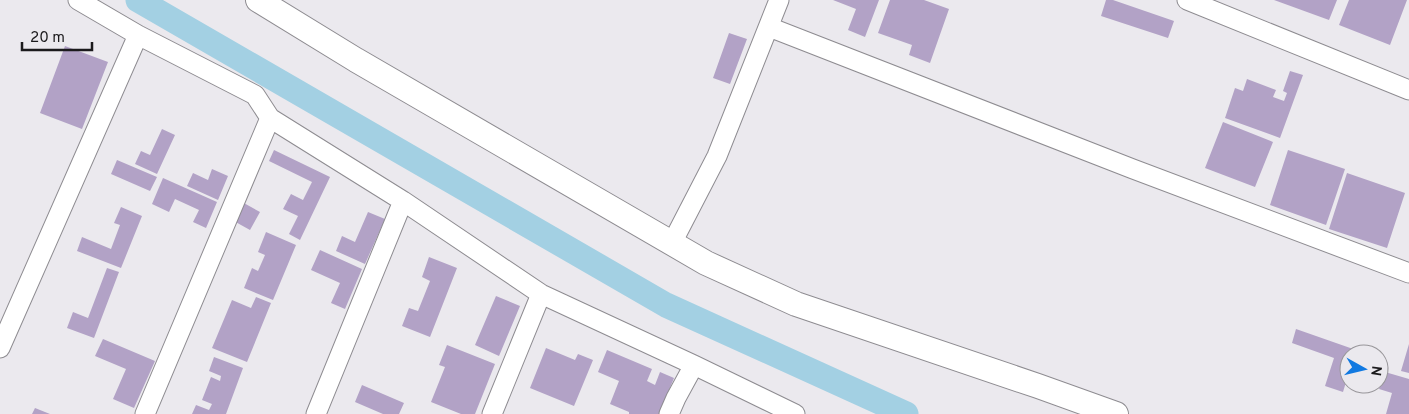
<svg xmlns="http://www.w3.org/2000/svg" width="1409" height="414" font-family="Overpass,sans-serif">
  <rect width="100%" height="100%" fill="#ebe9ee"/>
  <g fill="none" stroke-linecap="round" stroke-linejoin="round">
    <!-- canal -->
    <path stroke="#a3d0e3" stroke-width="25" d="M138,0L666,305L906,414"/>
  </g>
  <!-- building -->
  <path fill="#b2a2c6" d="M833,0H879L865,37L848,30L856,9Z
    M890,0H924L949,9L930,63L909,55L912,45L878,33Z
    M1106,0H1113L1174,21L1168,38L1101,16Z
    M1274,0H1337L1329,20Z
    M1349,0H1407L1390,45L1339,25Z
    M729,33L747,39L730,84L713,78Z
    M65,46L108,62L82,129L40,113Z
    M1290,71L1303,75L1280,138L1225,118L1235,88L1243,91L1247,79L1276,90L1273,97L1284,101L1287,93L1283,91Z
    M1223,122L1273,142L1255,187L1205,168Z
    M162,129L175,135L157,174L135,164L141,151L150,155Z
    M274,150L330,177L300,240L289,234L298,216L283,209L291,194L303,200L312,182L269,161Z
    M1288,150L1345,169L1326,225L1270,205Z
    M117,160L157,177L150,191L111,174Z
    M212,169L228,176L218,200L187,186L193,173L208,180Z
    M1347,173L1405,193L1387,248L1329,229Z
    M163,178L217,202L206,228L193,222L199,210L175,199L169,212L152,204Z
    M242,202L260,212L250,230L232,220Z
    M121,207L142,216L121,268L77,251L82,237L111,249L120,225L114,223Z
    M368,212L385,219L365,264L336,251L342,236L355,242Z
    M266,232L296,245L273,300L244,288L252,268L258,271L265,255L258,252Z
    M320,250L362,269L345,309L331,303L340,283L311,270Z
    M429,257L457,268L430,337L402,326L409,308L418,311L430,281L422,277Z
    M107,268L119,272L94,338L67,328L73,312L88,318Z
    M496,296L520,306L499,356L475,345Z
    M256,297L271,303L247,362L212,348L232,300L251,308Z
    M1296,329L1356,350L1355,354H1349V372L1343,392L1325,386L1334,358L1292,343Z
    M103,339L155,361L134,408L113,399L126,369L95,356Z
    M1409,344V373L1401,371Z
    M447,345L495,364L475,414H461L431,402L445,367L439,365Z
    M546,348L575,360L578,354L593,360L574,406L530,388Z
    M607,350L652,369L647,381L655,385L660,372L674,378L659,414H629V412L610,404L619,381L598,372Z
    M214,357L243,368L226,414H192L196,405L209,410L212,404L202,400L211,377L220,381L221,376L209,371Z
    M1385,372L1409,379V414H1386L1392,393L1379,389Z
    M362,385L404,403L399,414H383L355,402Z
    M35,408L50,414H32Z"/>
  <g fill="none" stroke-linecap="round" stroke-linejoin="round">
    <!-- minor casing -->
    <g stroke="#8e8c91" stroke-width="21">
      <path id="minor" d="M78,0L138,35L255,95L270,118L403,201L541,294L694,365L795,414
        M1187,0L1409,90
        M769,27L1133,169L1409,273
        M672,243L717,156L779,0
        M0,348L138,35
        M145,414L270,118
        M316,414L403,201
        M492,414L541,294
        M669,414L676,398L694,365"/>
    </g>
    <!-- tertiary casing -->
    <g stroke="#8e8c91" stroke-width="26">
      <path id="tertiary" d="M258,0L356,60L706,263L796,304L1038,386L1116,414"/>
    </g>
    <!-- minor -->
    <use href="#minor" stroke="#fff" stroke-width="19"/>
    <!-- tertiary -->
    <use href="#tertiary" stroke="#fff" stroke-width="24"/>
  </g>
  <!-- north arrow -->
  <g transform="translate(1364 369) rotate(98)"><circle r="24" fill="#ebe9ee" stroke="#98969a"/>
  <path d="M0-4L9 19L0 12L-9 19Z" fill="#1179e1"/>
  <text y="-8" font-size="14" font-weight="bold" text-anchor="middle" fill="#1b1a1c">N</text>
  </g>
  <!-- scale -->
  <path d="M22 42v8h70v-8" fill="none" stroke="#1b1a1c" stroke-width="2.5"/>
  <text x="30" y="42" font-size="15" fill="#1b1a1c" stroke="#ebe9ee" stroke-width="4" paint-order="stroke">20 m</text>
</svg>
